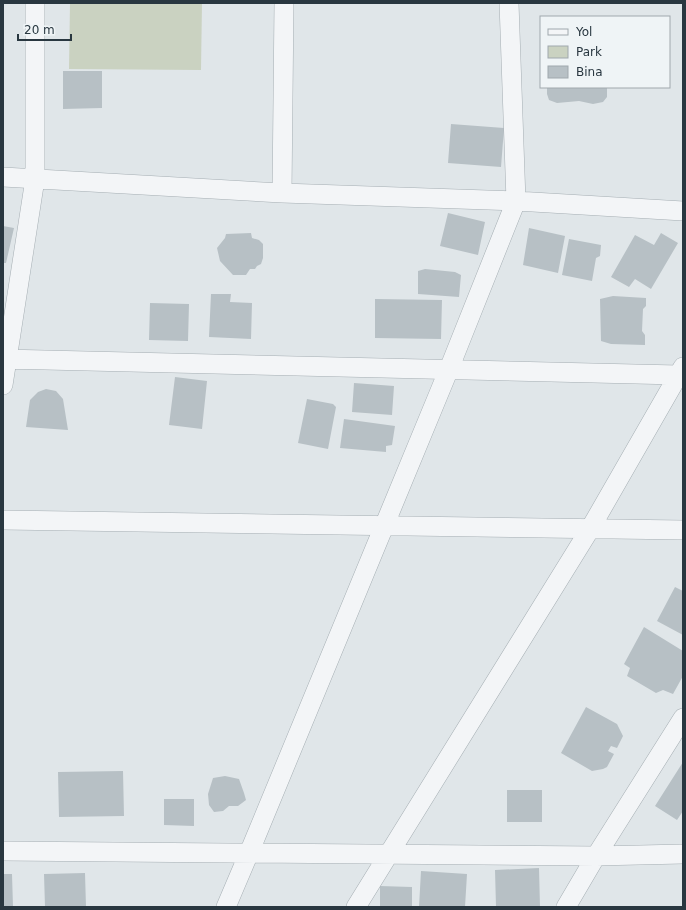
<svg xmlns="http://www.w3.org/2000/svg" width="686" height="910" font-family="'DejaVu Sans',sans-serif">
  <rect width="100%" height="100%" fill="#e0e6e9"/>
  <!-- green -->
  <path fill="#cad2c1" d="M70,3H202L201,70L69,69Z"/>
  <!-- building -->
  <path fill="#b7c0c5" d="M63,71H102V108L63,109Z
    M547,87H607V97L603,102L593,104L579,101L557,103L549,100L547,94Z
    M451,124L504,128L501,167L448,163Z
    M448,213L485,222L478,255L440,246Z
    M3,226L14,228L6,263H3Z
    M529,228L565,236L558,273L523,265Z
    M251,233L252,238L259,240L263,244V258L261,264L257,266L255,269H250L246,275H233L220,261L217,248L225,238L226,234Z
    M661,233L678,243L651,289L635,279L629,287L611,277L635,235L654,245Z
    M569,239L601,245L600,256L596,258L592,281L562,275Z
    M425,269L455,272L461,275L459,297L418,294V271Z
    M211,294H231L230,302L252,303L251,339L209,337Z
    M613,296L646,298V306L643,309L642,331L645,335V345L611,344L601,341L600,299Z
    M375,299L442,300L441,339L375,338Z
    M150,303L189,304L188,341L149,340Z
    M175,377L207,381L202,429L169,425Z
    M354,383L394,386L392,415L352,412Z
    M46,389L56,391L63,399L68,430L26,427L30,400L38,392Z
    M307,399L333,404L336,407L328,449L298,443Z
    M344,419L395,426L392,445L386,446V452L340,448Z
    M675,587L683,591V635L657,621Z
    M644,627L683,651V676L673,694L663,690L656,693L627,676L630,668L624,664Z
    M586,707L617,724L623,736L617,748L611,746L608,751L614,754L607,767L603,769L592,771L561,753Z
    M683,762V811L677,820L655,806Z
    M123,771L124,816L59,817L58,772Z
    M225,776L239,779L244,793L246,800L238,806H229L223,811L214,812L209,805L208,794L213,778Z
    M507,790H542V822H507Z
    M164,799H194V826L164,825Z
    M539,868L540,907H496L495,870Z
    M421,871L467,874L465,907H419Z
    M85,873L86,907H45L44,874Z
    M3,874H12L13,907H3Z
    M380,886L412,887V907H380Z"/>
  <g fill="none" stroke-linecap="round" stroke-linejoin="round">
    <!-- minor casing -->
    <g stroke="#a5aeb3" stroke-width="20">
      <path id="minor" d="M3,177L282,193L516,201L683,211
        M282,193L284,3
        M3,359L678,375
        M3,385L35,179V3
        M3,520L683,530
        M3,851L596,856L683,854
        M226,907L249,853L449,369L516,201L509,3
        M356,907L590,529L683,367
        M566,907L596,856L683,718"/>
    </g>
    <!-- minor -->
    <use href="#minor" stroke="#f3f5f7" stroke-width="19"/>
  </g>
  <!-- border -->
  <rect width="686" height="910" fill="none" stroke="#293740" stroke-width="8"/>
  <!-- legend -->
  <rect x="540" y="16" width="130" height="72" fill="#eff4f6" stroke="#a0a8ad"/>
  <rect x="548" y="29" width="20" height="6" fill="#f3f5f7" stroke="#a0a8ad"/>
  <text x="576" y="36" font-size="12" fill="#293740">Yol</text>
  <rect x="548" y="46" width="20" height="12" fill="#cad2c1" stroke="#a0a8ad"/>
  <text x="576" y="56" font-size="12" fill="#293740">Park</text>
  <rect x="548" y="66" width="20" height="12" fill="#b7c0c5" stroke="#a0a8ad"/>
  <text x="576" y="76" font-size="12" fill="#293740">Bina</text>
  <!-- scale -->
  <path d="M18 34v6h53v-6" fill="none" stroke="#293740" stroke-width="2"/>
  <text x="24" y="34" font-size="12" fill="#293740" stroke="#eff4f6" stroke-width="3" paint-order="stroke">20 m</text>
</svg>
